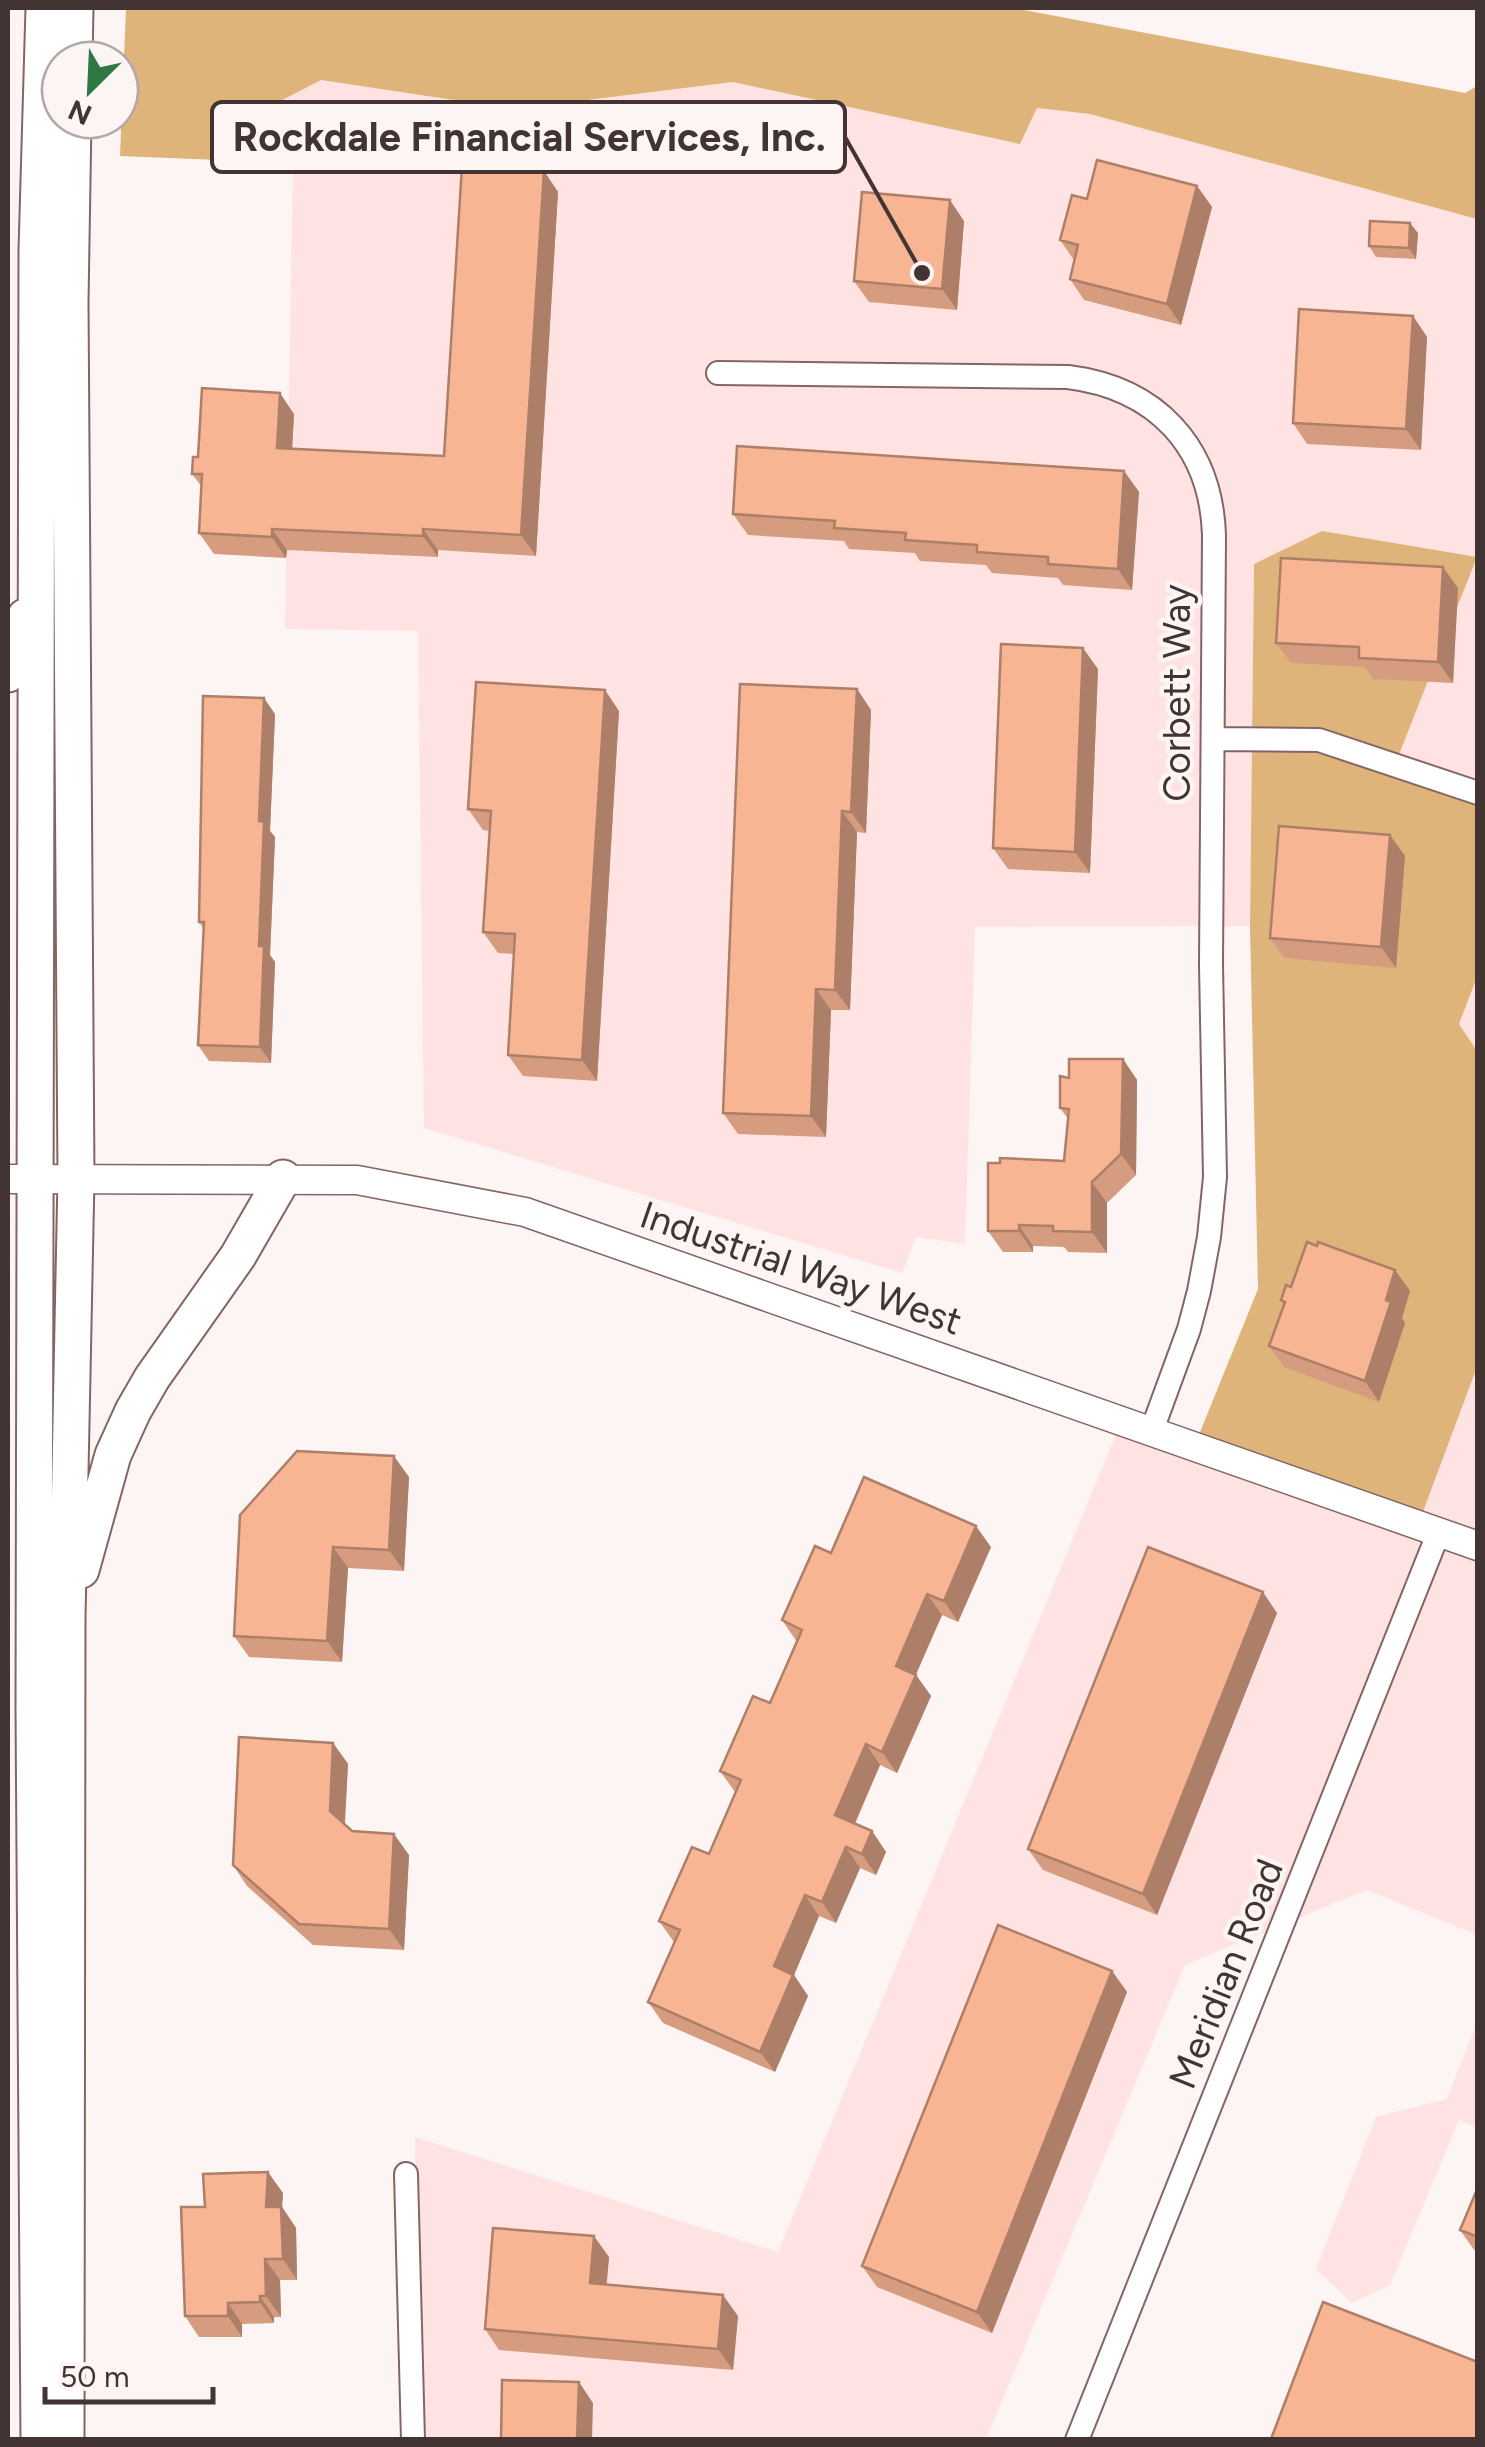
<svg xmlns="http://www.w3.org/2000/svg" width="1485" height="2447" font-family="Figtree,sans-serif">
  <rect width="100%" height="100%" fill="#fcf5f4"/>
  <!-- built -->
  <path fill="#ffe3e2" d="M321,80L514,109L733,82L1020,144L1037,108L1090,114L1477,219V789L1396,762L1254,565L1250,926L975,927L965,1244L916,1237L902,1273L424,1128L418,631L285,629L293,163L267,108Z
    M1477,977V1051L1459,1024Z
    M1477,1367V1935L1367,1890L1185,1965L986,2439H419L415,2137L778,2252L1124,1415L1420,1517Z
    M1477,2022V2127L1459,2120L1390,2285L1352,2303L1316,2269L1376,2117L1447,2099Z"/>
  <!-- forest -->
  <path fill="#dfb47a" d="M126,8H1014L1465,93L1477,86V219L1090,114L1037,108L1020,144L733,82L514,109L321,80L267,108L293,163L120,156Z
    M1322,531L1477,557L1396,762L1477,789V977L1459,1024L1477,1051V1367L1421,1517L1196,1442L1258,1289L1250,926L1254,564Z"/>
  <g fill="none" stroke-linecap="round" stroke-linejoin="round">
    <!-- minor casing -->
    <g stroke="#846564" stroke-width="26">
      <path id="minor" d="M718,373L1068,377C1156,388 1211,446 1214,535L1211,965L1215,1177L1209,1237L1199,1291L1189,1329L1152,1430
        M1214,739L1319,740L1478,793
        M406,2174L413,2440
        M1077,2440L1438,1534"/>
    </g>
    <!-- tertiary casing -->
    <g stroke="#846564" stroke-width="31">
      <path id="tertiary" d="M8,1179L357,1180L525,1212L1478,1546"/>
    </g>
    <!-- primary casing -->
    <g stroke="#846564" stroke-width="39">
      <path id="primary" d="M74,60L75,8
        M8,674L25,617
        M81,1570L113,1455L133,1411L152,1378L238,1256L283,1178
        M39,2440L34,1707L37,250L44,8
        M66,2440L67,1619L76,1178L70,302L73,120"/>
    </g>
    <!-- minor -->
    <use href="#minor" stroke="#fff" stroke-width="22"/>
    <!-- tertiary -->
    <use href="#tertiary" stroke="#fff" stroke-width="28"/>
    <!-- primary -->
    <use href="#primary" stroke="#fff" stroke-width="35"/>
  </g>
  <!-- wall -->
  <path fill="#d59c7f" d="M544,171L558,192L536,556L438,550V557L287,550L286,558L214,554L199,533L202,487L192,474L198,457L294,414L292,449L444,456Z
    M1197,186L1212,207L1181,325L1084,300L1070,279L1074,260L1060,240L1087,199Z
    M964,221L957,310L869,302L854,281Z
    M1418,233L1416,259L1376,257L1369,246Z
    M1413,316L1427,337L1421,450L1307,444L1293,423Z
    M1124,471L1139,492L1132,590L1063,585L1058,578L992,573L986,565L920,561L915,553L849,549L844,541L748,535L733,514Z
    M1458,588L1453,683L1373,679L1365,667L1291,663L1276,643Z
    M1098,669L1090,873L1008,869L993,848Z
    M857,689L871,710L866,833L857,832L850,1010H831L826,1137L738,1134L723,1113Z
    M619,711L597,1081L523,1076L508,1055L514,954L498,953L483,932L489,831L483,830L468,809Z
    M275,714L270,831L275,837L270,955L275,962L271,1063L209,1061L198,1045L204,929L199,922Z
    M1405,856L1396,968L1284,958L1270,938Z
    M1123,1059L1137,1080L1136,1175L1107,1203V1253L1068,1252L1064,1247L1033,1246V1252H1003L988,1231L1064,1161L1068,1119L1060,1108L1069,1078Z
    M1395,1270L1410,1291L1402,1318L1405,1323L1379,1402L1284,1367L1269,1346L1284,1305L1281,1300L1291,1287Z
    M409,1477L404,1571L348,1568L342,1662L249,1657L234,1636Z
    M991,1547L958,1622L942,1615L916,1675L931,1696L897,1773L880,1765L855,1824L872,1831L886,1852L876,1875L860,1868L836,1923L819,1916L794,1975L808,1996L775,2072L663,2023L648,2002L674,1942L659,1921L709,1854L735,1792L720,1771L770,1703L797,1642L782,1620L831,1553Z
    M1277,1613L1157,1915L1043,1870L1028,1849Z
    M333,1743L348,1764L345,1825L352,1831L409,1855L404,1950L313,1945L247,1886L233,1865Z
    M1112,1971L1127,1992L992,2333L877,2287L862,2266Z
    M1478,2187V2252L1475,2251L1460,2230Z
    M283,2193L282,2207L296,2228L297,2280H280L281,2317H274V2323L242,2324V2337H199L185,2316L205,2207Z
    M609,2257L606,2285L738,2316L733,2370L499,2350L485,2329Z"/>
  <!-- shaded-wall -->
  <path fill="#ae7f68" d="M544,171L558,192L536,556L521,535Z
    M1197,186L1212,207L1181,325L1167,304Z
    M950,200L964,221L957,310L942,289Z
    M1410,223L1418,233L1416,259L1409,248Z
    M1413,316L1427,337L1421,450L1406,429Z
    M280,393L294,414L291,469L277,448Z
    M1124,471L1139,492L1132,590L1118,569Z
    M272,529L287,550L286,558L272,537Z
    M423,529L438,550V557L423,536Z
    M1443,567L1458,588L1453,683L1438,662Z
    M1083,648L1098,669L1090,873L1075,852Z
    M857,689L871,710L866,833L851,812Z
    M605,690L619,711L597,1081L582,1060Z
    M264,698L275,714L270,831L275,837L270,955L275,962L271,1063L260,1047L259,821Z
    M842,811L857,832L850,1010L835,990Z
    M1390,835L1405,856L1396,968L1381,947Z
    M816,989L831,1010L826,1137L811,1116Z
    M1123,1059L1137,1080L1136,1175L1121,1154Z
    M1092,1182L1107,1203V1253L1092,1232Z
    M1019,1225L1033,1246V1252L1019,1231Z
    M1395,1270L1410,1291L1402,1318L1405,1323L1379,1402L1365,1381Z
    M394,1456L409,1477L404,1571L389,1550Z
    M976,1526L991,1547L958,1622L944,1601Z
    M333,1547L348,1568L342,1662L327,1641Z
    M1263,1592L1277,1613L1157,1915L1143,1894Z
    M927,1594L942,1615L910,1687L896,1666Z
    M916,1675L931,1696L897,1773L882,1752Z
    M333,1743L348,1764L344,1832L330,1811Z
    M866,1744L880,1765L849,1836L835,1815Z
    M872,1831L886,1852L876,1875L862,1854Z
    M394,1834L409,1855L404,1950L389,1929Z
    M846,1847L860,1868L836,1923L822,1902Z
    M805,1895L819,1916L794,1975L808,1996L775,2072L760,2052L774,1966Z
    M1112,1971L1127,1992L992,2333L977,2312Z
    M268,2172L283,2193L282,2207L296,2228L297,2280L283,2259L266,2207Z
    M594,2236L609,2257L605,2304L590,2283Z
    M265,2259L280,2280L281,2317L266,2296Z
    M723,2295L738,2316L733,2370L718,2349Z
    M260,2296L274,2317V2323L260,2302Z
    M228,2303L242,2324V2337L228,2316Z
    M579,2382L593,2403L592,2440H577Z"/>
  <!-- building -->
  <path fill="#f8b594" stroke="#ae7f68" stroke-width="2.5" d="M1097,160L1197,186L1167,304L1070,279L1078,245L1060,240L1072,195L1087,199Z
    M462,166L544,171L521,535L423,529V536L272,529V537L199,533L202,474H192L193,457H198L202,388L280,393L277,448L444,456Z
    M862,192L950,200L942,289L854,281Z
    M1370,221L1410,223L1409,248L1369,246Z
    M1299,309L1413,316L1406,429L1293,423Z
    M737,446L1124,471L1118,569L1048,564V557L977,552V545L905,540L906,533L834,528L835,521L733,514Z
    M1281,558L1443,567L1438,662L1359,658V647L1276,643Z
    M1001,644L1083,648L1075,852L993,848Z
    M476,682L605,690L582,1060L508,1055L515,934L483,932L491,811L468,809Z
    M740,684L857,689L851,812L842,811L835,990L816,989L811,1116L723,1113Z
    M203,696L264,698L259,821L264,822L259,946H264L260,1047L198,1045L204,922H199Z
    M1279,826L1390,835L1381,947L1270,938Z
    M1069,1059H1123L1121,1154L1092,1182V1232L1053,1231V1226L1019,1225V1231H988V1163H1000V1158L1064,1161L1069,1109L1060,1108V1076L1069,1078Z
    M1307,1242L1317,1246L1318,1242L1395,1270L1386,1300L1391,1302L1365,1381L1269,1346L1285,1302L1281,1300L1286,1285L1291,1287Z
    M297,1451L394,1456L389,1550L333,1547L327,1641L234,1636L240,1515Z
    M864,1477L976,1526L944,1601L927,1594L896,1666L916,1675L882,1752L866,1744L835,1815L872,1831L862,1854L846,1847L822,1902L805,1895L774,1966L793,1975L760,2052L648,2002L680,1930L659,1921L692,1847L709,1854L741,1780L720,1771L753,1696L770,1703L802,1630L782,1620L815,1546L831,1553Z
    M1148,1547L1263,1592L1143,1894L1028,1849Z
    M239,1737L333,1743L330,1811L352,1831L394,1834L389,1929L299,1924L233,1865Z
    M998,1925L1112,1971L977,2312L862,2266Z
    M268,2172L266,2207H281L283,2259H265L266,2296H260V2302L228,2303V2316H185L181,2207H205L203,2174Z
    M1478,2187V2237L1460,2230Z
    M493,2228L594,2236L590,2283L723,2295L718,2349L485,2329Z
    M1323,2302L1478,2362V2440L1271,2439Z
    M502,2380L579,2382L577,2440H501Z"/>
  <g text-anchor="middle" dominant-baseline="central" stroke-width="9" stroke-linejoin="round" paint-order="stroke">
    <!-- street labels -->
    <g font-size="38" fill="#423433" stroke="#fcf5f4">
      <text transform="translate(1177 693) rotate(-90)">Corbett Way</text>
      <text transform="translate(801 1268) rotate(19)">Industrial Way West</text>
      <text transform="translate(1226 1974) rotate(-68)">Meridian Road</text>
    </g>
  </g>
  <!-- callouts -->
  <path fill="none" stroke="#423433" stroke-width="4" d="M922 273L845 137"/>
  <circle fill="#423433" stroke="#fcf5f4" stroke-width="4" cx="922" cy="273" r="10"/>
  <rect fill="#fcf5f4" stroke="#423433" stroke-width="4" x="212" y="102" width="633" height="70" rx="10"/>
  <g font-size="40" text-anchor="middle" font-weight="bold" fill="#423433">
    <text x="529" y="151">Rockdale Financial Services, Inc.</text>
  </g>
  <!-- border -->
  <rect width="1485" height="2447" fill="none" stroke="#423433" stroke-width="20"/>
  <!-- north arrow -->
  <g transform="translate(90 90) rotate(204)"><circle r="48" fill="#fcf5f4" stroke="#b2a8a7" stroke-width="2.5"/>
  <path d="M0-8L18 38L0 25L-18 38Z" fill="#2e7846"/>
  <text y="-15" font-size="28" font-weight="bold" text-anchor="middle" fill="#423433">N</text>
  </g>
  <!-- scale -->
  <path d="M45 2387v15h168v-15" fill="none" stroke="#423433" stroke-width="5"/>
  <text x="60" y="2387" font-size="30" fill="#423433" stroke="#fcf5f4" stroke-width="8" paint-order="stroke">50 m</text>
</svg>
